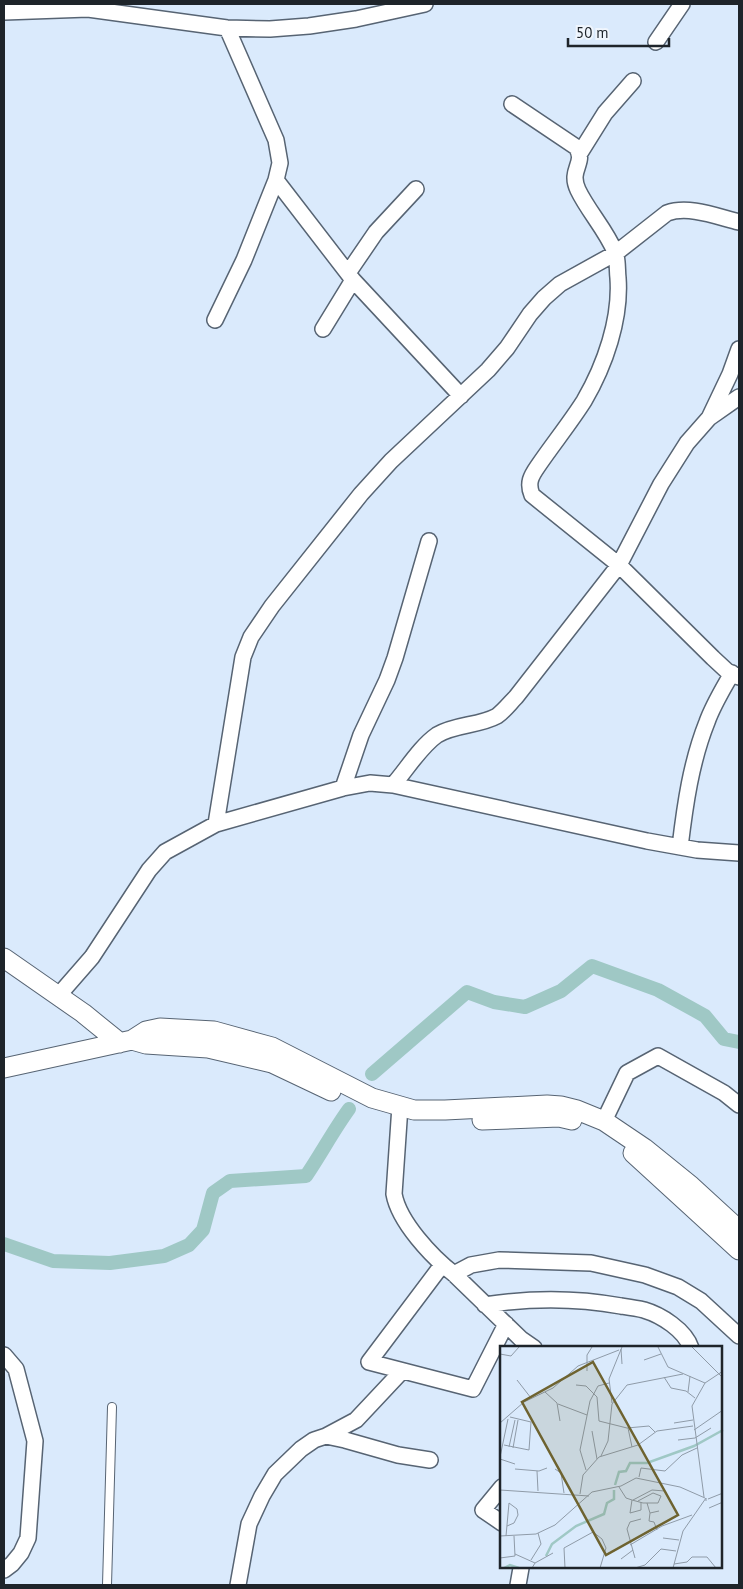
<svg xmlns="http://www.w3.org/2000/svg" width="743" height="1589" font-family="'PT Sans',sans-serif">
  <rect width="100%" height="100%" fill="#daeafc"/>
  <g fill="none" stroke-linecap="round" stroke-linejoin="round">
    <!-- canal -->
    <path stroke="#9fc8c5" stroke-width="14" d="M372,1074L467,992L494,1002L525,1007L561,991L592,966L658,990L705,1016L724,1039L739,1042
      M4,1244L53,1261L110,1263L164,1256L189,1245L203,1230L213,1193L230,1181L306,1176C321,1154 333,1131 349,1109"/>
    <!-- service casing -->
    <g stroke="#576473" stroke-width="10">
      <path id="service" d="M107,1585L112,1407"/>
    </g>
    <!-- minor casing -->
    <g stroke="#576473" stroke-width="18">
      <path id="minor" d="M4,12L88,9L227,28L270,29L309,26L356,19L425,4
        M656,42L682,4
        M512,104L576,147C587,163 568,169 578,190C588,211 606,230 615,252C618,259 617,270 618,278C621,319 605,365 584,401C570,423 553,444 538,466C531,476 527,483 532,495L619,565L713,658L727,671L739,677
        M580,153L605,113L633,81
        M276,180L353,280L461,396
        M348,273L376,232L416,189
        M215,320L244,260L276,180L280,163L276,140L227,28
        M323,329L353,280
        M710,416L730,374L739,349
        M393,785C407,769 420,747 437,735C455,724 479,726 497,716C504,711 510,703 516,697L619,565L661,484L687,443L709,418L739,397
        M343,788L361,735L387,680L395,658L429,541
        M216,824L243,657L251,637L272,606L361,494L391,461L488,370L507,348L530,314L544,298L560,284L616,253L667,213C689,205 718,217 739,222
        M680,847C685,805 691,762 707,722C713,705 723,689 732,673
        M58,996L92,957L149,870L165,852L216,824L343,788L370,783L393,785L647,841L697,850L739,853
        M400,1106L394,1194C399,1222 432,1257 454,1274L521,1339L534,1348
        M604,1121L627,1073L658,1056L724,1093L739,1105
        M442,1265L369,1362L473,1389L506,1324
        M454,1274L471,1265L499,1260L591,1263L645,1275L678,1287L701,1301L739,1336
        M485,1305C529,1298 577,1298 621,1306C628,1307 636,1308 644,1310C661,1315 685,1330 691,1348
        M4,1355L16,1369L35,1441L28,1538L21,1553L12,1564L4,1570
        M326,1436L356,1420L402,1371
        M502,1487L483,1510L502,1523
        M238,1585L249,1524L262,1496L275,1474L301,1449L314,1440L326,1436L345,1440L398,1455L430,1460
        M518,1585L521,1568"/>
    </g>
    <!-- tertiary casing -->
    <g stroke="#576473" stroke-width="21">
      <path id="tertiary" d="M4,958L83,1013L120,1043
        M132,1040L146,1044L208,1048L272,1063L331,1091
        M4,1068L132,1040L146,1031L160,1028L214,1031L272,1047L372,1098L414,1110H445L547,1105L561,1106L577,1110L604,1121L644,1148L691,1186L739,1230
        M482,1120L559,1117L572,1120
        M633,1153L739,1250"/>
    </g>
    <!-- service -->
    <use href="#service" stroke="#fff" stroke-width="8"/>
    <!-- minor -->
    <use href="#minor" stroke="#fff" stroke-width="15"/>
    <!-- tertiary -->
    <use href="#tertiary" stroke="#fff" stroke-width="19"/>
  </g>
  <!-- overview -->
  <g transform="translate(500 1346)">
    <rect width="222" height="222" fill="#daeafc"/>
    <path fill="none" stroke="#9fc8c5" stroke-width="2.5" d="M115,139L119,126L126,125L130,117H147L194,100L223,84M46,210L52,198L76,180L104,168L107,157L114,153V144M4,222L10,219L19,222"/>
    <path fill="none" stroke="#8f9ba8" stroke-width="1" d="M158,1L168,21L205,37M192,1L223,32M121,3L122,18M0,8L11,10L19,1M144,14L161,8M87,25V9L92,1M164,31L171,42L186,45L195,52M17,34L31,52M76,39L86,40L97,51L99,75L127,82L149,80L155,86M45,46L57,57L60,75M188,46L190,30M112,57L109,33L122,1M58,58L87,69M0,77L24,56L53,42L78,20L119,4M174,77L193,74M128,82L132,101M194,84L223,64M92,85L97,113M178,94L195,92L211,82M4,99L29,104L31,76L10,71M9,101L15,74M13,102L18,74M101,110L108,95L112,58L127,39L183,28M0,111L8,73M0,113L15,118M15,123L39,125L47,122M55,123L61,127L64,147M86,124L80,104L90,55L98,40L109,37M37,125L38,145M139,131L141,122L165,125L182,109L197,102M119,141L126,152L132,154L143,157H158L161,150L153,147L138,155M0,144L89,150M80,148L83,129L99,111L138,99L157,85L193,80M204,151L192,60L205,37L223,25M208,153L223,147M132,154L130,167L141,164V156M133,154L152,144L165,145M147,157L150,167L159,165M209,162L223,156M150,167L149,175L154,176L157,184M0,190L36,188L55,179L92,146L121,140L136,132L180,141L205,152M6,190L9,157L17,163L18,169L14,177L7,180M163,192L179,194M130,199L162,180L192,169M15,208L35,217M0,212L15,210L14,190M135,212L127,183L130,176L141,173M121,213L133,204M31,214L41,198L38,187M174,218L187,216L192,211H207L216,222M32,222L35,217L53,207M65,222L64,202L93,186L102,193L106,202L100,222M135,222L145,219L161,203L176,205M173,222L183,185L206,152V155"/>
    <path fill="#6e6330" fill-opacity="0.15" stroke="#6e6330" stroke-width="2.5" d="M93,16L178,169L106,209L22,56Z"/>
    <rect width="222" height="222" fill="none" stroke="#1e242a" stroke-width="2.5"/>
  </g>
  <!-- border -->
  <rect width="743" height="1589" fill="none" stroke="#1e242a" stroke-width="10"/>
  <!-- scale -->
  <path d="M568 38v8h101v-8" fill="none" stroke="#1e242a" stroke-width="2.5"/>
  <text x="576" y="38" font-size="15" fill="#1e242a" stroke="#f0f6fd" stroke-width="4" paint-order="stroke">50 m</text>
</svg>
